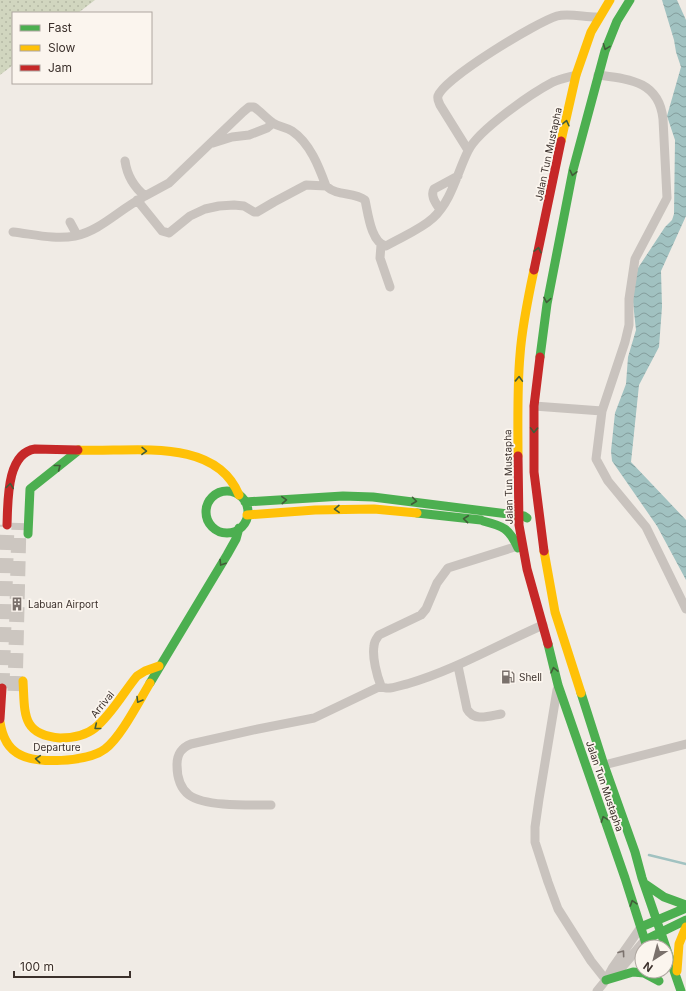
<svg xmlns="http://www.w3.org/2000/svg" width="686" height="991" font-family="Inter,sans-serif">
  <defs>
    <pattern id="park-dots" width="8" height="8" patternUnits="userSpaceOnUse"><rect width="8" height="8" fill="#d1d6bf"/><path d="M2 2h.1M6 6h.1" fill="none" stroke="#b4b8a4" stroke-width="1.8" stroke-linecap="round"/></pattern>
    <pattern id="water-waves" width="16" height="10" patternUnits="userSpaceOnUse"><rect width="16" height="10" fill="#a1c2c1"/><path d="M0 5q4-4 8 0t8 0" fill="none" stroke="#849e9d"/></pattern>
  </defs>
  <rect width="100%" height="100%" fill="#f0ebe5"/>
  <!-- park -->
  <path fill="url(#park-dots)" d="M0,0H95L78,13H13V65L0,75Z"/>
  <!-- water -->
  <path fill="url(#water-waves)" d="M662,0H677L686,20V216L661,271L662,307L659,347L639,385L631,462L686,520V580L657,526L612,461L611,451L615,413L626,384L628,357L636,330L632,293L638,268L665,227L672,220L674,214L675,140L667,116L681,67L676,52L674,40Z"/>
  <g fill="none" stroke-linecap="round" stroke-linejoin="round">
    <!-- stream -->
    <path stroke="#a1c2c1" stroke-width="2.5" d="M649,855L686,864"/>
    <!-- primary-tunnel -->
    <path stroke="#ccc6c0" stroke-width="15" stroke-dasharray="15 8" stroke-linecap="butt" d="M2,688L7,525
      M15,691L19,523"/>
    <!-- street -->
    <path stroke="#c9c3be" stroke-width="9" d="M598,75C629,79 659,81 663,119L667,198L635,259L629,299V325L625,342L602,411L596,459L608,481L646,527L686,609
      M213,143L232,137L249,135L267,128L273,123
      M468,150L440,105C439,102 437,99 438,96C444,78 537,22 557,16C568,13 584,17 596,17
      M125,161C127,175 134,187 145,196L169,183L243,112L249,107H254C260,111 266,118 273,123C279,127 286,127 292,131C310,143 319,167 326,186C338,197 353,191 365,200C368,213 371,243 386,246C401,237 420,230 433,218C452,200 457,173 468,151C478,130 532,93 553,82C560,79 569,77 576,75
      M137,200L162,231L169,233L190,216L205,209L219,206L234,205L244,206L254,212H257L274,202L306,185L326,186
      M440,210C436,203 430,196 434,189L458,176
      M70,222L77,235
      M13,232C32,234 55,240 75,236C100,231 120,209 142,198
      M381,245L380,258L390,287
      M534,406L602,411
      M458,666L467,709C474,722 489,716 501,714
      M381,686C377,676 372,657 374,646C374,641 377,638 379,635L421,615L426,609L437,583L448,568L518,546
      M557,690L539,799L535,827V842L548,882L558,909L591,961L606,980
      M604,765L686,744
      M271,805C251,805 205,807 189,795C180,788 177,776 177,765C177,754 181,748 191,744L258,729L314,718L381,686C383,687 384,688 386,688C392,689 401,685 407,684C455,670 497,645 543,625
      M614,975L618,972L645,940
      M597,991L606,980L613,967L641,927"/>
    <!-- fast -->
    <path stroke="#4caf50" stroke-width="9" d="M540,357L547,304L573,170L605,51L617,21L630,0
      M206 512a21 21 0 1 1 42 0a21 21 0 1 1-42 0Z
      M245,502L343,496L373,497L524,516L527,518
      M417,513L481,520
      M483,521C503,526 509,528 518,548
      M28,534L30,489L79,450
      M548,644L558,685L625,878L647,947
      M150,683L227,555L236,539L239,528
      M581,693L604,765L635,852L642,878L681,991
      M645,884L664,897L686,905
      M641,927L686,908
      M645,940L686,920
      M606,980L633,972L644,973L659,981"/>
    <!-- slow -->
    <path stroke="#ffc107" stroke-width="9" d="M561,141L576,75L591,32L610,0
      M78,450C129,453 215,435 239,495
      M518,456C518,423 517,389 520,355C522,326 528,298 534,270
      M247,515L315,510L374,509L417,513
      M544,551L555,612L581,693
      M23,681C25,713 21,735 60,738C72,738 85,736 95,728C112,714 123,693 137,676L145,671L159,666
      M0,722C2,735 6,746 17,753C35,765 88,762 105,749C121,737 139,701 150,683
      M677,971L679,944L686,927"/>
    <!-- jam -->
    <path stroke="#c62828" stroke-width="9" d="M534,270L561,141
      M540,357L534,406V472L544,551
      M518,456L519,525L527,569L548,644
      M7,525C8,503 6,453 35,449L78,450
      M0,719L2,688"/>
  </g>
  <!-- one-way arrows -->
  <defs><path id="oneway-chevron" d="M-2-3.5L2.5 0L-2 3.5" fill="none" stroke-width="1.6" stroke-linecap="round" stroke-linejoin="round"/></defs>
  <g stroke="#415c38">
    <use href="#oneway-chevron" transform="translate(606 47) rotate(111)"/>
    <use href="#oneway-chevron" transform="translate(566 123) rotate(-77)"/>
    <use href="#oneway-chevron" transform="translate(573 173) rotate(103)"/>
    <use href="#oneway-chevron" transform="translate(538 250) rotate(-78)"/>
    <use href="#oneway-chevron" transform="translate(547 300) rotate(100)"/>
    <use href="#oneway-chevron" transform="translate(519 379) rotate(-88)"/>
    <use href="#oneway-chevron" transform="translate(534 430) rotate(92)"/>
    <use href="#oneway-chevron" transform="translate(144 451) rotate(1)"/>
    <use href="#oneway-chevron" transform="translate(58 467) rotate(-38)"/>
    <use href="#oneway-chevron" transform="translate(10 486) rotate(-82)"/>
    <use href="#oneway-chevron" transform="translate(284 500) rotate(-3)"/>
    <use href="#oneway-chevron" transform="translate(414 501) rotate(7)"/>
    <use href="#oneway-chevron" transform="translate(337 509) rotate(179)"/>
    <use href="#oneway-chevron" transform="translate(466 519) rotate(-174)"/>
    <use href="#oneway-chevron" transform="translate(222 563) rotate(122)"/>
    <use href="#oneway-chevron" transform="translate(554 670) rotate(-103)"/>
    <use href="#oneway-chevron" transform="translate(139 700) rotate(121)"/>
    <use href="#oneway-chevron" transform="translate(97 727) rotate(141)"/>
    <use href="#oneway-chevron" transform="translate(38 759) rotate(-175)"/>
    <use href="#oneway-chevron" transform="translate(604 819) rotate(-110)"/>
    <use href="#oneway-chevron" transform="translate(633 903) rotate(-108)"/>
  </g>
  <use stroke="#7b726d" href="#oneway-chevron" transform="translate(622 953) rotate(-54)"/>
  <!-- icons -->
  <defs>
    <g id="building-bare" transform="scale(1.08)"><path d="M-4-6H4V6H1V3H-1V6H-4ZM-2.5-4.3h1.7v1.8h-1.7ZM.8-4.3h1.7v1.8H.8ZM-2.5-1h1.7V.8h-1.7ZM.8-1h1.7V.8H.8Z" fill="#7a716c" stroke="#fbf5ee" stroke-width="2.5" paint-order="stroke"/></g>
    <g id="fuel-bare" transform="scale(1.08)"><path d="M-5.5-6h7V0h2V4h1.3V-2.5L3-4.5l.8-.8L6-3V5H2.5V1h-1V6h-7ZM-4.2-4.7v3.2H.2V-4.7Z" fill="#7a716c" stroke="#fbf5ee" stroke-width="2.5" paint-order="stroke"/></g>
  </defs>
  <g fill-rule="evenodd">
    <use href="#building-bare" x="17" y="604"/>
    <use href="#fuel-bare" x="508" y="677"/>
  </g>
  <g text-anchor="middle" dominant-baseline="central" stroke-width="3.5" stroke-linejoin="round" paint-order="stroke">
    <!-- street labels -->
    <g font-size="10" fill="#3b302b" stroke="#fbf5ee">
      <text transform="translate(548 154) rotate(-78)">Jalan Tun Mustapha</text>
      <text transform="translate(508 477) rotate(-91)">Jalan Tun Mustapha</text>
      <text transform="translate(102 704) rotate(-51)">Arrival</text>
      <text x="57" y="747">Departure</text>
      <text transform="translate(605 786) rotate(71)">Jalan Tun Mustapha</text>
    </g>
    <!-- poi labels -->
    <g font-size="10" fill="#3b302b" stroke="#fbf5ee" text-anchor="start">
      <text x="28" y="604">Labuan Airport</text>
      <text x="519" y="677">Shell</text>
    </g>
  </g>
  <!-- legend -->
  <rect x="12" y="12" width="140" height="72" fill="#fbf5ee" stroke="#aea6a0"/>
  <rect x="20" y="25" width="20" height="6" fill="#4caf50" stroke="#aea6a0"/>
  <text x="48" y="32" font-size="12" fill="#3b302b">Fast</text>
  <rect x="20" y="45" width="20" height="6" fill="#ffc107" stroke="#aea6a0"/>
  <text x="48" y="52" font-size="12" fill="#3b302b">Slow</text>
  <rect x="20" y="65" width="20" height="6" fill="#c62828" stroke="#aea6a0"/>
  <text x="48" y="72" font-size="12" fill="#3b302b">Jam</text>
  <!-- north arrow -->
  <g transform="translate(654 959) rotate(216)"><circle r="19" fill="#fbf5ee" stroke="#aea6a0"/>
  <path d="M0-3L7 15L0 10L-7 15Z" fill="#7a716c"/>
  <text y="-6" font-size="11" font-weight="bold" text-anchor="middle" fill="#3b302b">N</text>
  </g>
  <!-- scale -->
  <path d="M14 971v6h116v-6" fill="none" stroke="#3b302b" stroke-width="2"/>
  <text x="20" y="971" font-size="12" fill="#3b302b" stroke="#fbf5ee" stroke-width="3" paint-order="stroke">100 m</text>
</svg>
